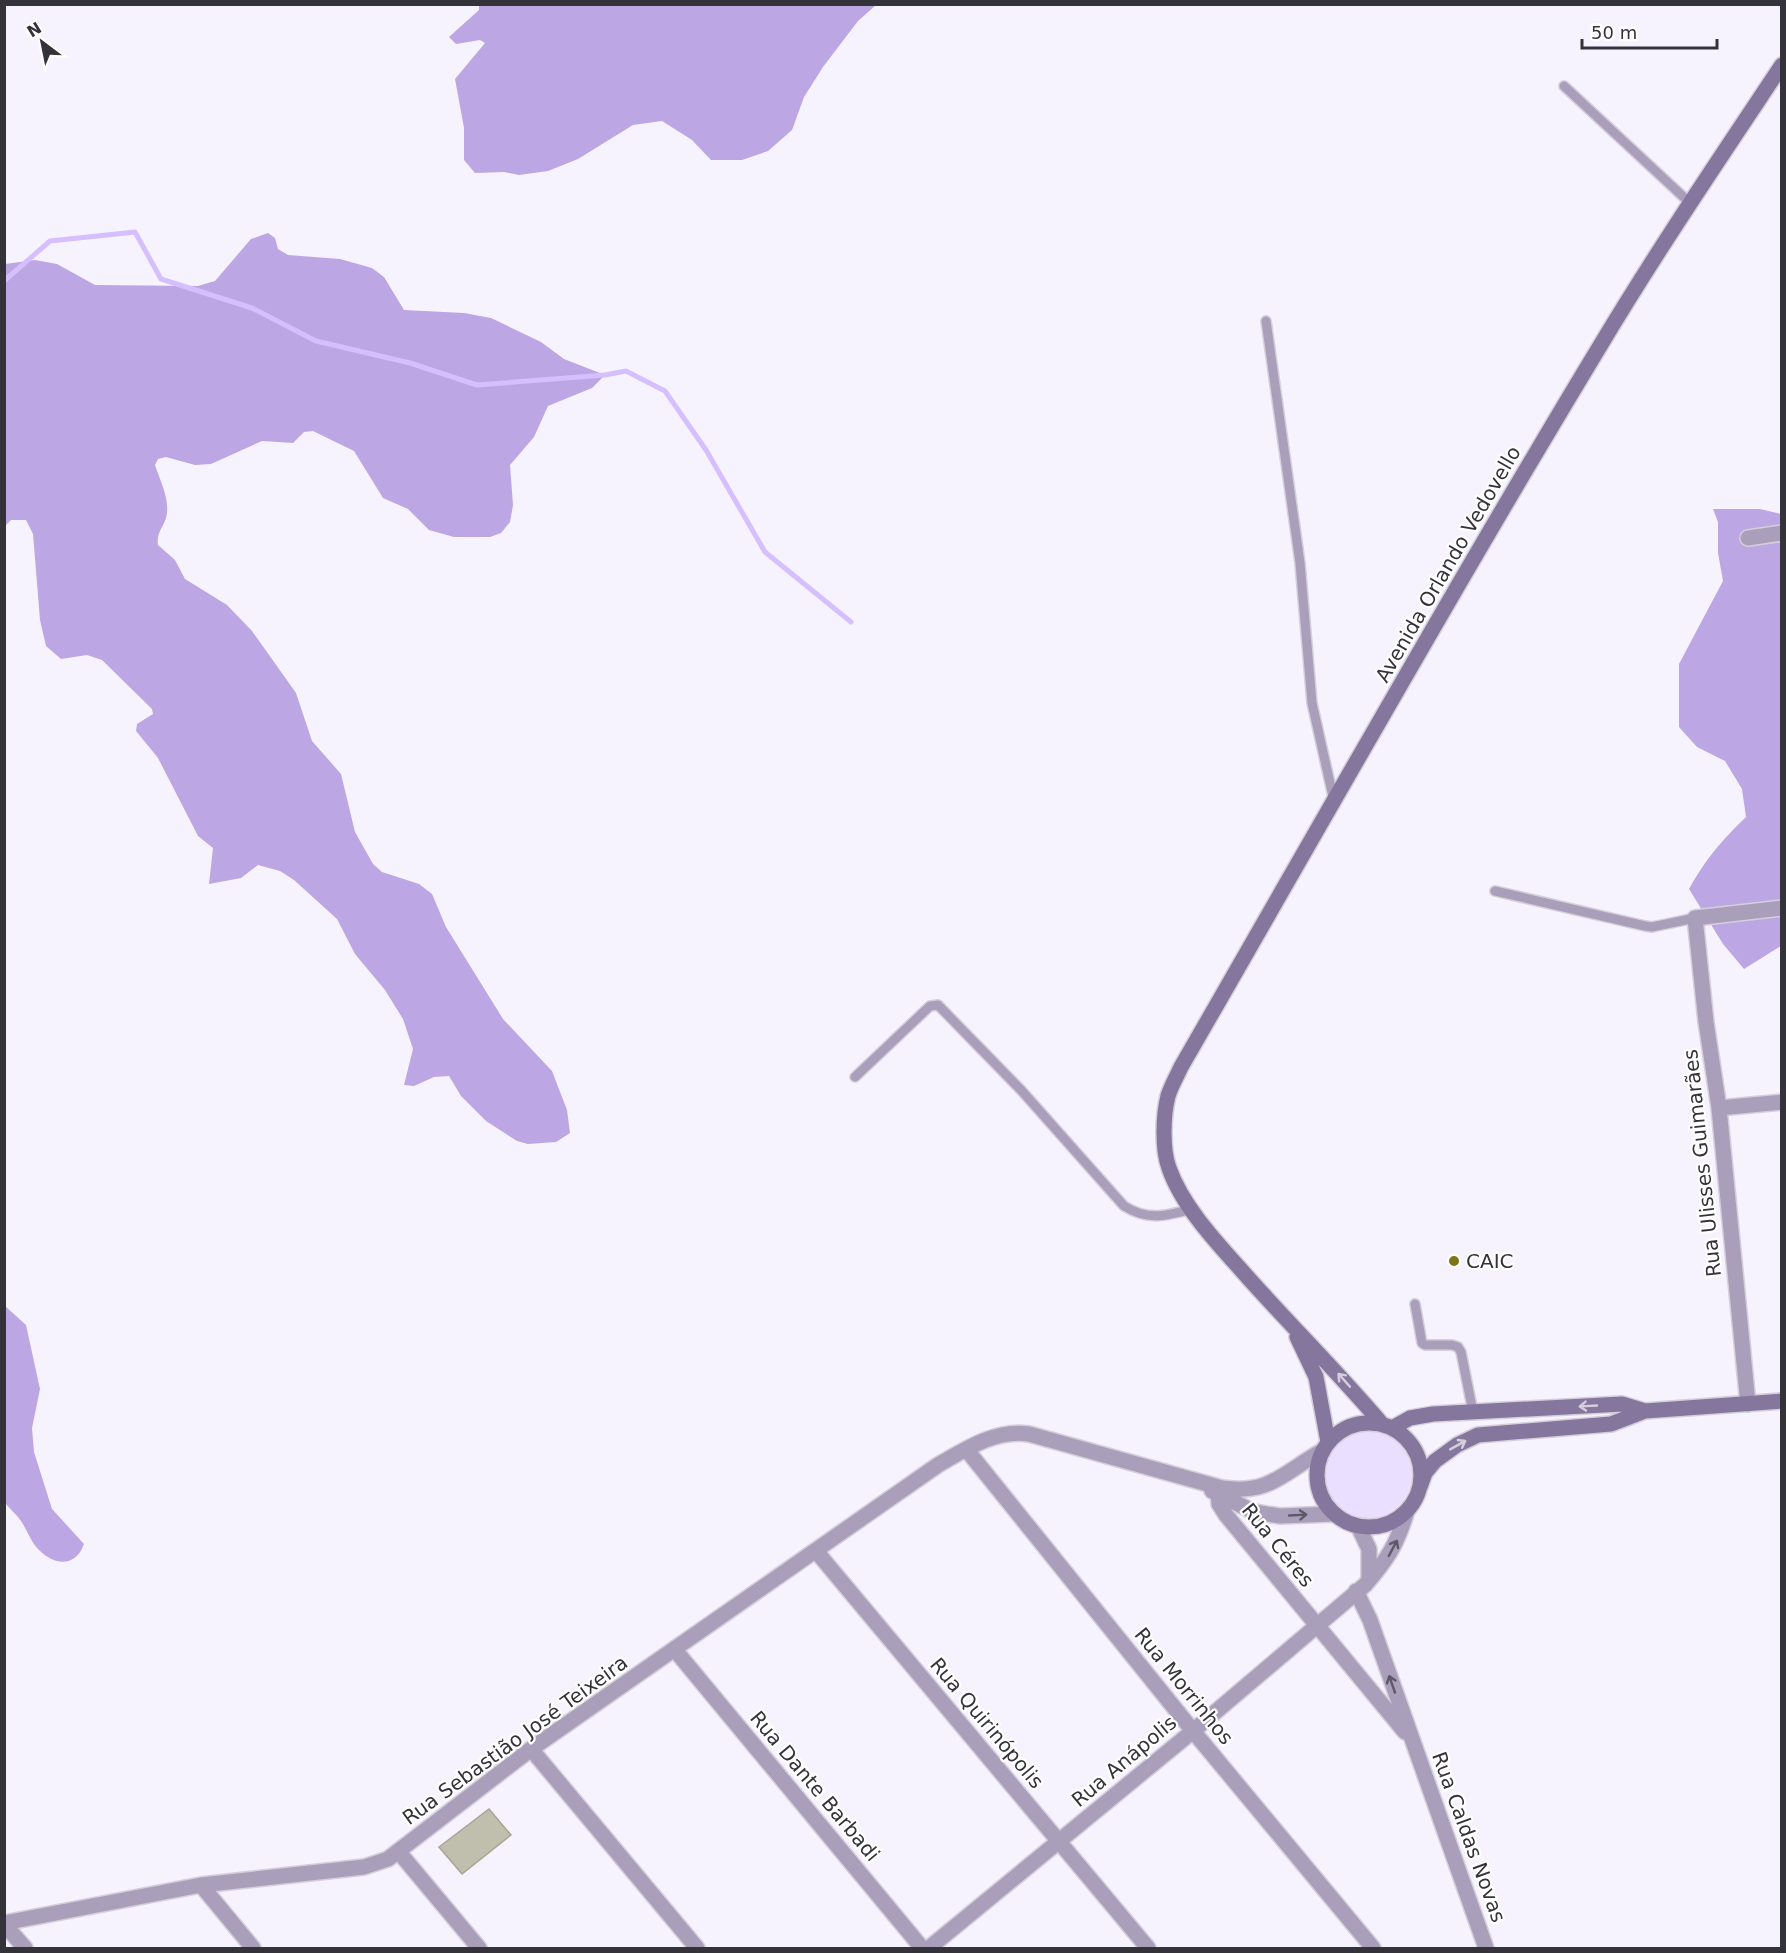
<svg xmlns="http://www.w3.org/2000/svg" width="1786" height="1953" font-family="'DejaVu Sans',sans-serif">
  <rect width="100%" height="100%" fill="#f7f3fe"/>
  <!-- green -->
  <path fill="#eadfff" d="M1324 1474a44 44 0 1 1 88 0a44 44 0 1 1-88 0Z"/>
  <!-- forest -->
  <path fill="#bca6e3" d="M479,5V4L876,5L858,21L823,67L804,97L792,130L768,151L742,160H711L692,140L662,121L633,125L578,159L548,171L519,175L504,172L475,173L464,160V128L455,79L485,43L480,40L456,44L449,37L479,10Z
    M268,233L275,238L278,249L288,255L340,259L372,268L384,277L404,310L464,313L491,318L541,342L564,359L605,375L592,388L548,406L534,437L510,465L513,505L510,522L501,533L490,537H454L429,530L408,509L383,498L354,451L313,431L304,432L293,443L262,441L211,464L195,465L166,457L158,459L155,465C160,481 171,501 166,518C163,528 156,533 158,545L175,560L185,579L227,605L252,631L296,693L312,741L341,774L355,832L373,864L382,872L419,884L432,894L446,927L503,1019L552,1071L567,1110L570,1133L556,1142L528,1144L517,1141L486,1121L461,1096L449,1076L434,1077L414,1086L404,1085L413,1049L403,1019L385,990L355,954L337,919L294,880L280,871L258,865L241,878L209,884L213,848L198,836L158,758L136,731L137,724L153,714L152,709L102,660L87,655L61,659L46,646L40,620L33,534L26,520H11L5,526V264L35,260L57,264L95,285L198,286L215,281L251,239Z
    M1713,509H1760L1781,514V946L1744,969L1723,944L1689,889C1706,859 1721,841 1746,817L1742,789L1725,761L1697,747L1679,727V664L1723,581L1718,553V522Z
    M4,1305L26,1325L40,1389L32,1428L34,1452L52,1509L84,1544C76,1567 55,1566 39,1550C31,1542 27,1530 21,1521C16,1514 10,1509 5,1503Z"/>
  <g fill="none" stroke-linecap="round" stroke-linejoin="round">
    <!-- stream -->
    <path stroke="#d5bffe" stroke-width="5" d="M4,281L50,241L135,232L161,279L252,308L316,341L410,363L477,385L605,375L626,371L665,391L706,450L765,552L851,622"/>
  </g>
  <!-- building -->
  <path fill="#c0beac" stroke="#a7a594" stroke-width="1.5" d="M489,1809L511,1835L462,1874L439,1847Z"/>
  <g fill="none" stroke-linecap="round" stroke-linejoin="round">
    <!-- lane casing -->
    <g stroke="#d4d0db" stroke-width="12">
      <path id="lane" d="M1564,86L1690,203
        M1266,321L1300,563L1312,703L1334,801
        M1495,891L1645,926L1652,927L1695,918
        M855,1077L930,1006L938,1005L1021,1090L1124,1206C1148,1221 1165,1216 1192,1209
        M1415,1304L1422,1343L1425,1345H1452L1458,1347L1461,1352L1473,1412"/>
    </g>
    <!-- street casing -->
    <g stroke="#d4d0db" stroke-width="18">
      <path id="street" d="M1748,538L1782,533
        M1719,1108L1782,1102
        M1748,1404L1719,1108L1706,1022L1695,918L1782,908
        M966,1449L1193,1731L1373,1948
        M1222,1488L1218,1494L1219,1504L1226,1515L1405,1732
        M1212,1491L1254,1512L1280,1516L1334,1514
        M1358,1526L1369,1549V1579
        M816,1551L1148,1948
        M1356,1591L1370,1620L1486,1948
        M675,1650L922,1948
        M531,1749L697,1948
        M398,1851L479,1948
        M201,1885L253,1948
        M4,1923L201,1885L364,1867L388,1859L531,1749L938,1465C966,1449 996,1429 1029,1434L1222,1488C1270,1495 1284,1472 1322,1451
        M4,1924L25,1948
        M929,1948L1193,1731L1365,1585C1388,1559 1397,1544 1407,1511"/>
    </g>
    <!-- secondary casing -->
    <g stroke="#d4d0db" stroke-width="18">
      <path id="secondary" d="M1297,1337L1316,1377L1328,1442
        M1317 1475a52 52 0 1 1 104 0a52 52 0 1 1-104 0Z
        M1382,1424C1338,1372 1289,1324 1243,1272C1217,1243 1182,1206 1169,1168C1162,1149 1163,1116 1168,1096C1171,1086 1177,1076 1181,1067C1320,826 1456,584 1600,346C1657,251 1720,158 1782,65
        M1392,1428L1410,1418L1433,1414L1622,1404L1645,1411
        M1420,1487L1425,1473L1435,1461L1457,1445L1478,1435L1611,1424L1645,1411L1782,1401"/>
    </g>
    <!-- lane -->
    <use href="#lane" stroke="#a99fbb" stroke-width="9"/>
    <!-- street -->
    <use href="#street" stroke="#a99fbb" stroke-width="15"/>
    <!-- secondary -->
    <use href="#secondary" stroke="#84769d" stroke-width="15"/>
  </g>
  <!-- one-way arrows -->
  <defs><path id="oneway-shaft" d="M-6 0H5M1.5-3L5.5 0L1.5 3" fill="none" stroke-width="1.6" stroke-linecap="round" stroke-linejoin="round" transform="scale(1.5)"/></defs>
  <g stroke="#d4cfdd">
    <use href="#oneway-shaft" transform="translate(1344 1380) rotate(-132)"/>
    <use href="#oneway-shaft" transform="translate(1588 1406) rotate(177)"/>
    <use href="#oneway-shaft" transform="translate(1458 1445) rotate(-29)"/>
  </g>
  <g stroke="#5e5967">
    <use href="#oneway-shaft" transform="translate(1298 1515) rotate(-3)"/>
    <use href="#oneway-shaft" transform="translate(1393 1548) rotate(-62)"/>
    <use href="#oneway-shaft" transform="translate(1392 1684) rotate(-109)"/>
  </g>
  <!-- markers -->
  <circle fill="#7f7416" stroke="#fff" stroke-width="2" cx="1454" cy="1261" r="6"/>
  <g text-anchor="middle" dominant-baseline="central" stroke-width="4.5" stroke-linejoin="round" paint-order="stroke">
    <!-- street labels -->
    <g font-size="20" fill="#35333a" stroke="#fff">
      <text transform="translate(1448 564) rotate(-60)">Avenida Orlando Vedovello</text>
      <text transform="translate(1702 1163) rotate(-96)">Rua Ulisses Guimarães</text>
      <text transform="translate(1278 1545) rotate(51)">Rua Céres</text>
      <text transform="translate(1184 1686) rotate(51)">Rua Morrinhos</text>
      <text transform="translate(987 1723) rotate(50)">Rua Quirinópolis</text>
      <text transform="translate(515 1740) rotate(-36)">Rua Sebastião José Teixeira</text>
      <text transform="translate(1124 1761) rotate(-40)">Rua Anápolis</text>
      <text transform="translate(815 1786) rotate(50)">Rua Dante Barbadi</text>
      <text transform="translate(1469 1837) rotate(70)">Rua Caldas Novas</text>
    </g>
    <!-- poi labels -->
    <g font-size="20" fill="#35333a" stroke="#fff" text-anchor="start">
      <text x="1466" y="1261">CAIC</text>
    </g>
  </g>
  <!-- border -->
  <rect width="1786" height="1953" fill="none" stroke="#35333a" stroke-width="12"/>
  <!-- north arrow -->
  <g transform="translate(42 42) rotate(328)" stroke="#ffffff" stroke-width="4.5" paint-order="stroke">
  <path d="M0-4.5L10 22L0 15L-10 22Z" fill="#35333a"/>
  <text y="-9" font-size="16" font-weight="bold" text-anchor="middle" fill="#35333a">N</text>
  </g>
  <!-- scale -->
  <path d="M1582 39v9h135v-9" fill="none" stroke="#35333a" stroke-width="3"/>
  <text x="1591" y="39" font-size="18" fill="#35333a" stroke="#ffffff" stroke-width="4.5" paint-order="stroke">50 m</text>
</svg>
